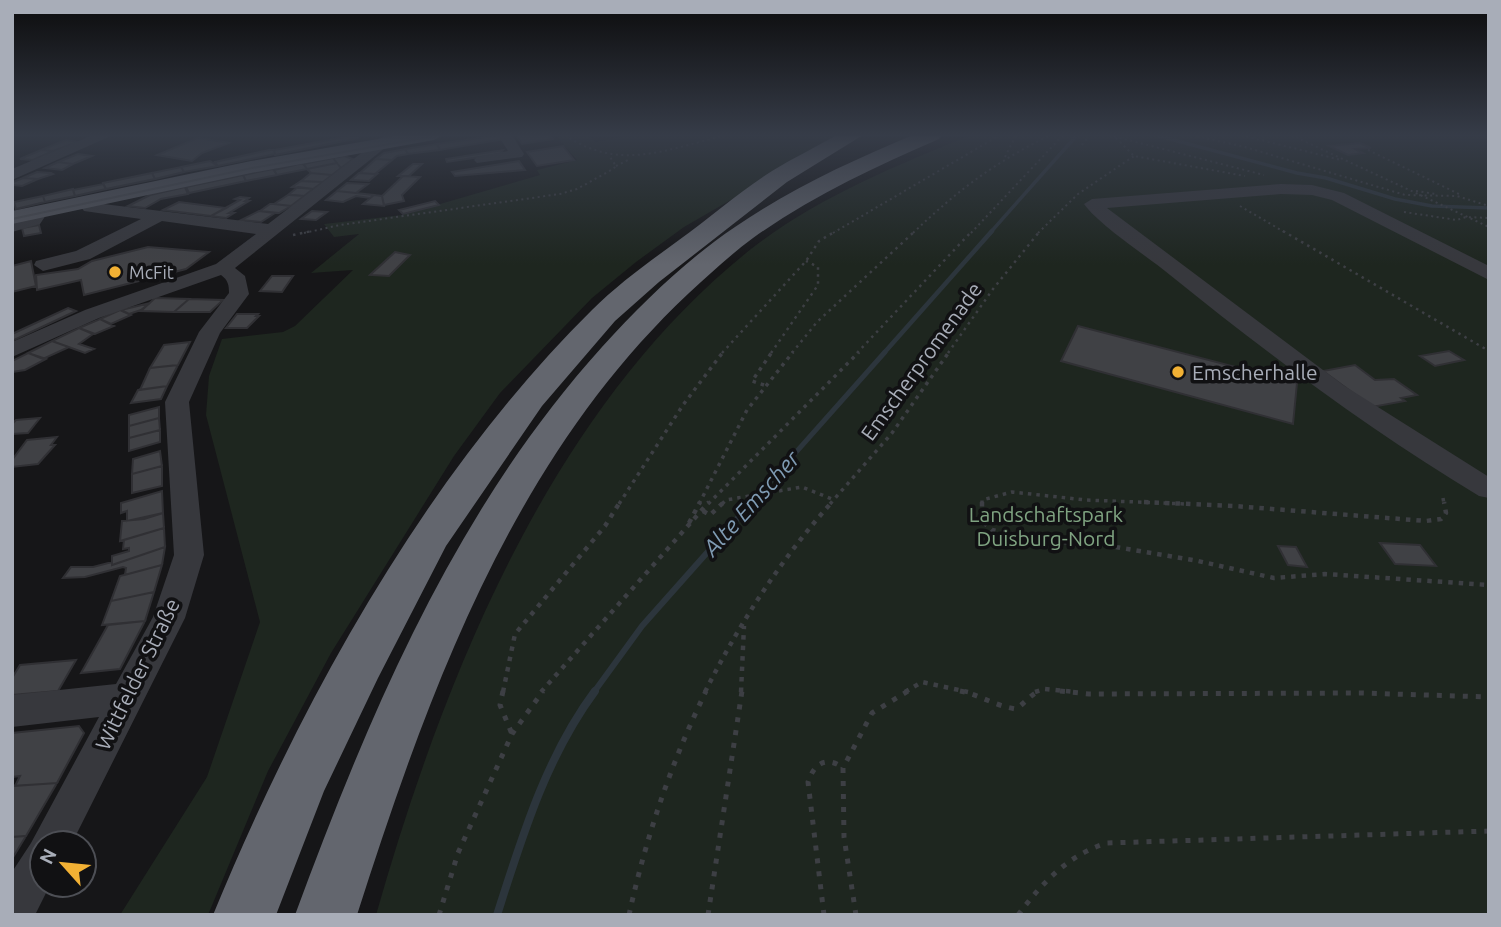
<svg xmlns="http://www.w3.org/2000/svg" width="1501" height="927" font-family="Ubuntu,sans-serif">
  <rect width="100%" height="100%" fill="#161618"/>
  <!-- green -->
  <path fill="#1e261f" d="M555,135H588L596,142L633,135H843L684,227L636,262L592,298L500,393L454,456L331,653L268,771L208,915H120L207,777L260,622L206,415L209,376L222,339L283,332L295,326L353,270L311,273L359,234L334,237L324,224L402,215L540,175L537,170L577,160Z
    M971,135H1489V915H376C444,676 551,408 751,249C816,198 895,166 971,135Z"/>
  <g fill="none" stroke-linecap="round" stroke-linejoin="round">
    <!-- stream-far4 -->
    <path stroke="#2c353c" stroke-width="3.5" d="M1155,135L1297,173L1326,178L1395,199L1432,206L1489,208
      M990,233L1077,135"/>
    <!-- stream-far3 -->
    <path stroke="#2c353c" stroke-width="4.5" d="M884,353L992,231"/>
    <!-- stream-far2 -->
    <path stroke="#2c353c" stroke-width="5" d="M750,504L885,352"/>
    <!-- stream-far1 -->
    <path stroke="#2c353c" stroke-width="6" d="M594,692L642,626L752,502"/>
    <!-- stream -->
    <path stroke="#2c353c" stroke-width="8" d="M497,915C522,837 546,757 595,691"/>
  </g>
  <!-- building -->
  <path fill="#404145" stroke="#303034" stroke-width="2" d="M501,135L504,139L440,150L437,144Z
    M516,135H550L553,139L522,144Z
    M346,137L359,138L275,155L274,150Z
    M198,138L229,143L202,153L192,161L157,155Z
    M66,140L78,142L53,151L41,150Z
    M1360,143L1371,148L1355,149L1363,153L1348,155L1329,146Z
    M437,144L440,150L408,154L405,149Z
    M563,146L574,160L537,166L527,152Z
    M405,149L408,154L397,156L392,160L376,159L384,153Z
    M41,150L53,151L33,160L20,159Z
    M269,150H274L275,154L218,166L215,162Z
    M503,150L500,154L447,162L446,159Z
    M78,154L92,156L73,164L58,162Z
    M344,156L353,159L341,168L333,158Z
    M333,158L337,163L307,169L303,164Z
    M376,159L392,160L375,174L360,173Z
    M210,161L218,166L184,172L181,167Z
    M519,161L525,170L455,176L452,172Z
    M58,162L73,164L62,170L45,168Z
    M303,163L307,169L277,175L274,170Z
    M337,163L341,168L332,175L311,173L307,169Z
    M413,164H422L409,176H398Z
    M181,167L184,172L155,179L152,173Z
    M273,169L277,175L246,181L243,175Z
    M37,172L51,173L53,174L38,179L23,178Z
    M152,173L155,179L106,189L103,183Z
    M311,173L332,175L323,182L301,181Z
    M359,173L375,174H377L369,181L351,180Z
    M243,175L246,181L189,193L186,187Z
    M403,176L420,177L402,195L404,201L384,205L382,196Z
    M23,178L38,179L22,186L12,185L13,182Z
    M301,181L323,182L313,189L292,187Z
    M347,183L368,184L356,193L337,191Z
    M103,184L106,189L75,196L73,190Z
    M185,187L188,194L161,199L145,208L128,206L150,195Z
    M298,187L313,189L304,196L288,195Z
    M73,189L75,196L45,202L43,196Z
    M337,191L374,195L370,198L356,196L343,202L326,200Z
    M288,195H295L304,196L291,206L274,204Z
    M374,195L382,196L384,206L363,204Z
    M43,196L45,202L16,209L14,202Z
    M240,197L249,198L245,201H249L229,213H234L226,218L211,216L240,200L235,199Z
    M435,201L439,205L403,214L399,210Z
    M179,202L226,208L211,216L163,210Z
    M270,204H274L291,206L279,213L260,211Z
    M259,211L275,213L261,222L241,220Z
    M312,211L327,212L316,220L301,219Z
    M39,225L41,233L24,236L22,228Z
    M148,247L209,252L186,269L84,295L81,280L37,290L36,275L78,269L92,261Z
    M395,252L410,255L389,276L370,275Z
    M31,261L36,286L12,292V266Z
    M272,276H293L282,292L260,291Z
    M155,298L189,299L174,312L141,311Z
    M189,299L223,300L210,312H174Z
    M150,303L141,310L129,314L121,310Z
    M68,308L76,311L12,341V334Z
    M120,310L131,315L111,324L100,319Z
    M237,314H258L256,316H259L247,328H226Z
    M100,319L114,326L95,334L79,328Z
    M1078,326L1297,383L1293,424L1061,361Z
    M79,328L93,334L79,344L94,349L85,353L52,341Z
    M52,341L69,347L43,359L28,353Z
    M190,342L178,365L150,368L164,345Z
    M1449,351L1464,360L1435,366L1420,356Z
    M28,353L46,359L25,370L12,372V361Z
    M178,365L167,386L140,390L150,368Z
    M1355,365L1375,380L1394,379L1417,395L1401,398L1405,401L1372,407L1323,371Z
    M167,386L161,399L131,403L138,390Z
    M159,407V418L129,426V415Z
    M40,418L28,433L12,434V424L16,420Z
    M159,418L160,430L129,438V426Z
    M160,430V442L129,451V438Z
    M57,437L51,445H55L38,464L12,467V460L27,440Z
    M160,451L162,466L132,474L133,459Z
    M162,466V486L132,493V474Z
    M162,491L163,513L127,521V511L121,513V503Z
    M163,513L164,528L120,541L122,521L144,519Z
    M164,528L165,547L112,565V556L129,551V548L123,549L124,540Z
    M1380,543L1420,545L1436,566L1395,564Z
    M1278,546L1296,547L1307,567L1288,565Z
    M165,547L162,565L125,575L126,568L123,567L85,577L63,578L71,567H93L112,562V565Z
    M162,565L154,592L111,601L120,576Z
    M154,592L145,621L102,625L111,601Z
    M145,621L120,669L81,673L108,625Z
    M76,660L58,691L12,695V678L20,665Z
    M79,726L84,733L57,783L15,786L20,776L12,777V733Z
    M57,783L26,836L12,837V786Z
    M26,836L12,859V837Z"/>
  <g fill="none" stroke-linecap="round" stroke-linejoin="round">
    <!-- path-far4 -->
    <path stroke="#3d3f44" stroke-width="2" stroke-dasharray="2 3.5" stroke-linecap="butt" d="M565,135C621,173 668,148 728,135
      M1109,135L1264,175
      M1191,135L1245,147L1405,195L1457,196L1489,206
      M1241,135L1341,160
      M1291,135L1489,227
      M1116,138L1134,156L1245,176
      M1082,145L1090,135
      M1368,150L1461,195
      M1005,157L1016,135
      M616,166L630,159
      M1416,191L1436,194
      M1240,206L1286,233
      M1404,212L1457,220L1466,217L1489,218
      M304,233L340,225L560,194L577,189L613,169L616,166L610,157
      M833,233L1000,135
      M913,233C958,190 994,163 1050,135
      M971,233L1063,135
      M1038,233L1078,194L1134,156"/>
    <!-- path-far3 -->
    <path stroke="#3d3f44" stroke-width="2.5" stroke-dasharray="2.5 4.5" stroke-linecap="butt" d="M1283,231L1489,351
      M293,235L312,231
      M722,353L806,261L819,241L836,231
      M771,353L818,285V267L806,261
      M792,353L817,322L915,231
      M857,353L972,231
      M948,353L993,289L1040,231"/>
    <!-- path-far2 -->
    <path stroke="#3d3f44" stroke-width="3.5" stroke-dasharray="3.5 5" stroke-linecap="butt" d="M764,385L752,381L772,352
      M1443,498L1444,504
      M619,504L683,405L723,352
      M699,504L747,410L793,352
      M708,504L859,352
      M722,504L726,500L802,487L832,499
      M830,504L892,433L949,352
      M982,504V500L1012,492L1086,500L1187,504"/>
    <!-- path-far1 -->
    <path stroke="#3d3f44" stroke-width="4.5" stroke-dasharray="4.5 6" stroke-linecap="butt" d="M982,502V521L992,530L1051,541L1110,546L1198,561L1274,578L1325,574L1489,585
      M1144,502L1234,506L1426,521L1441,519L1446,513L1444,502
      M703,511L710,515L724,502
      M689,523L700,502
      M503,692L515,634L605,526L620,502
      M541,692L709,502
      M705,692C739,624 781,559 832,502
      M741,692L744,626
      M905,692L922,682L968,692
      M1035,692L1045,689L1076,692"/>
    <!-- path -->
    <path stroke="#3d3f44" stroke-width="5" stroke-dasharray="5 8" stroke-linecap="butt" d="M503,691L500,705L512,734
      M960,691C980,695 995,706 1016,709C1025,703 1031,694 1040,691
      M1060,691L1089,694L1361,693L1489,697
      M439,915L458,853L512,734L543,691
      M629,915C646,837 671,763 706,691
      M708,915L742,691
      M824,915L808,782C814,764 826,755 843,768
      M856,915L844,837L843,768L872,713L908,691
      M1018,915C1042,883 1068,855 1107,843L1489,831"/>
    <!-- minor -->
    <path fill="#37383d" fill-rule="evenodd" d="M93,135H113L12,180V169Z
      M385,135H401L235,268L245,276L249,294L220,333L189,402L204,555L185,618L72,843H42V885H50L35,915H12V872L31,843L99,717L12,727V695L116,684L153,617L174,555L165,402L199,332L229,293C229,285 228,280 221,275L99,318L12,357V342L85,310L216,264L256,234L162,221L90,259L43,271L34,265L36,261L76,251L141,219L84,211L77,202L79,198L85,197L95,203L268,224Z
      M498,135H512L524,154L522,157L477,163L474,160L477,157L508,151Z
      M1281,184L1312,185L1344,193L1489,266V280L1332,200L1312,195L1281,194L1107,208L1343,385L1489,477V498L1479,496C1370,430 1269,355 1170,275C1147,256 1100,226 1084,204L1092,199Z
      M39,207L48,212L40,224L12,232V221L28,216L33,208Z"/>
    <!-- major -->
    <path fill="#53555c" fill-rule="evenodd" d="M401,135H443L434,140L251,173L12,224V211L251,161Z"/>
    <!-- highway -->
    <path fill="#63666e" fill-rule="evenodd" d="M837,135H863L787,182L659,282L615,321L542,406L446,546L378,678L324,791L276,915H213C301,701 426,474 592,310C618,284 649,262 679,240C710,218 740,191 772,171C793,158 816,147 837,135Z
      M913,135H942L939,139C875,167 810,197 753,238C730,255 710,274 689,293C513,458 429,690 357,915H295C370,712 455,510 602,347C642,303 686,260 735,227C790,189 851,161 913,135Z"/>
    <!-- tram -->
    <path stroke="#4a4c52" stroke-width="2" d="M12,219L252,168L441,135"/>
  </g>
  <!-- sky -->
  <linearGradient id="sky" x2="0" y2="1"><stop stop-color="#0c0c0d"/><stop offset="0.51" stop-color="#363c48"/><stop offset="1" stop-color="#363c48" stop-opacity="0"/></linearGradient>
  <rect width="1501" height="265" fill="url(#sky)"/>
  <!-- markers -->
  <g fill="#f2b134" stroke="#111113" stroke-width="2.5">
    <circle cx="115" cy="272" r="7"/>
    <circle cx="1178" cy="372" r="7"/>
  </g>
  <g text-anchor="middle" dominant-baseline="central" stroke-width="7" stroke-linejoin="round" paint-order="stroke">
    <!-- far-poi labels -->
    <g font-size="18" fill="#a8adb8" stroke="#111113" text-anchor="start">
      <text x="129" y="272">McFit</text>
    </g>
    <!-- street labels -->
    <g font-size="21" fill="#a8adb8" stroke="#111113">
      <text transform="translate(921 361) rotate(-54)">Emscherpromenade</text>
      <text transform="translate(137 674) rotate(-64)">Wittfelder Straße</text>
    </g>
    <!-- poi labels -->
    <g font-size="21" fill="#a8adb8" stroke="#111113" text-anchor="start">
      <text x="1192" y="372">Emscherhalle</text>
    </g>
    <!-- park labels -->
    <g font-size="21" fill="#7fa381" stroke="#111113">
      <text x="1046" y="514">Landschaftspark<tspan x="1046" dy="24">Duisburg-Nord</tspan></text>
    </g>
    <!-- water labels -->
    <g font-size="23" font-style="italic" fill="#7f9bb3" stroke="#111113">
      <text transform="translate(751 503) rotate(-48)">Alte Emscher</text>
    </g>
  </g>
  <!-- border -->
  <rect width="1501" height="927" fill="none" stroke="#a8adb8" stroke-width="28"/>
  <!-- north arrow -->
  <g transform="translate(63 864) rotate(297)"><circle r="33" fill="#111113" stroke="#4d4f55" stroke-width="2"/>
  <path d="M0-5L12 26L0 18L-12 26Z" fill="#f2b134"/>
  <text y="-10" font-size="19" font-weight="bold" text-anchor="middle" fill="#a8adb8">N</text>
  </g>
</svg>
